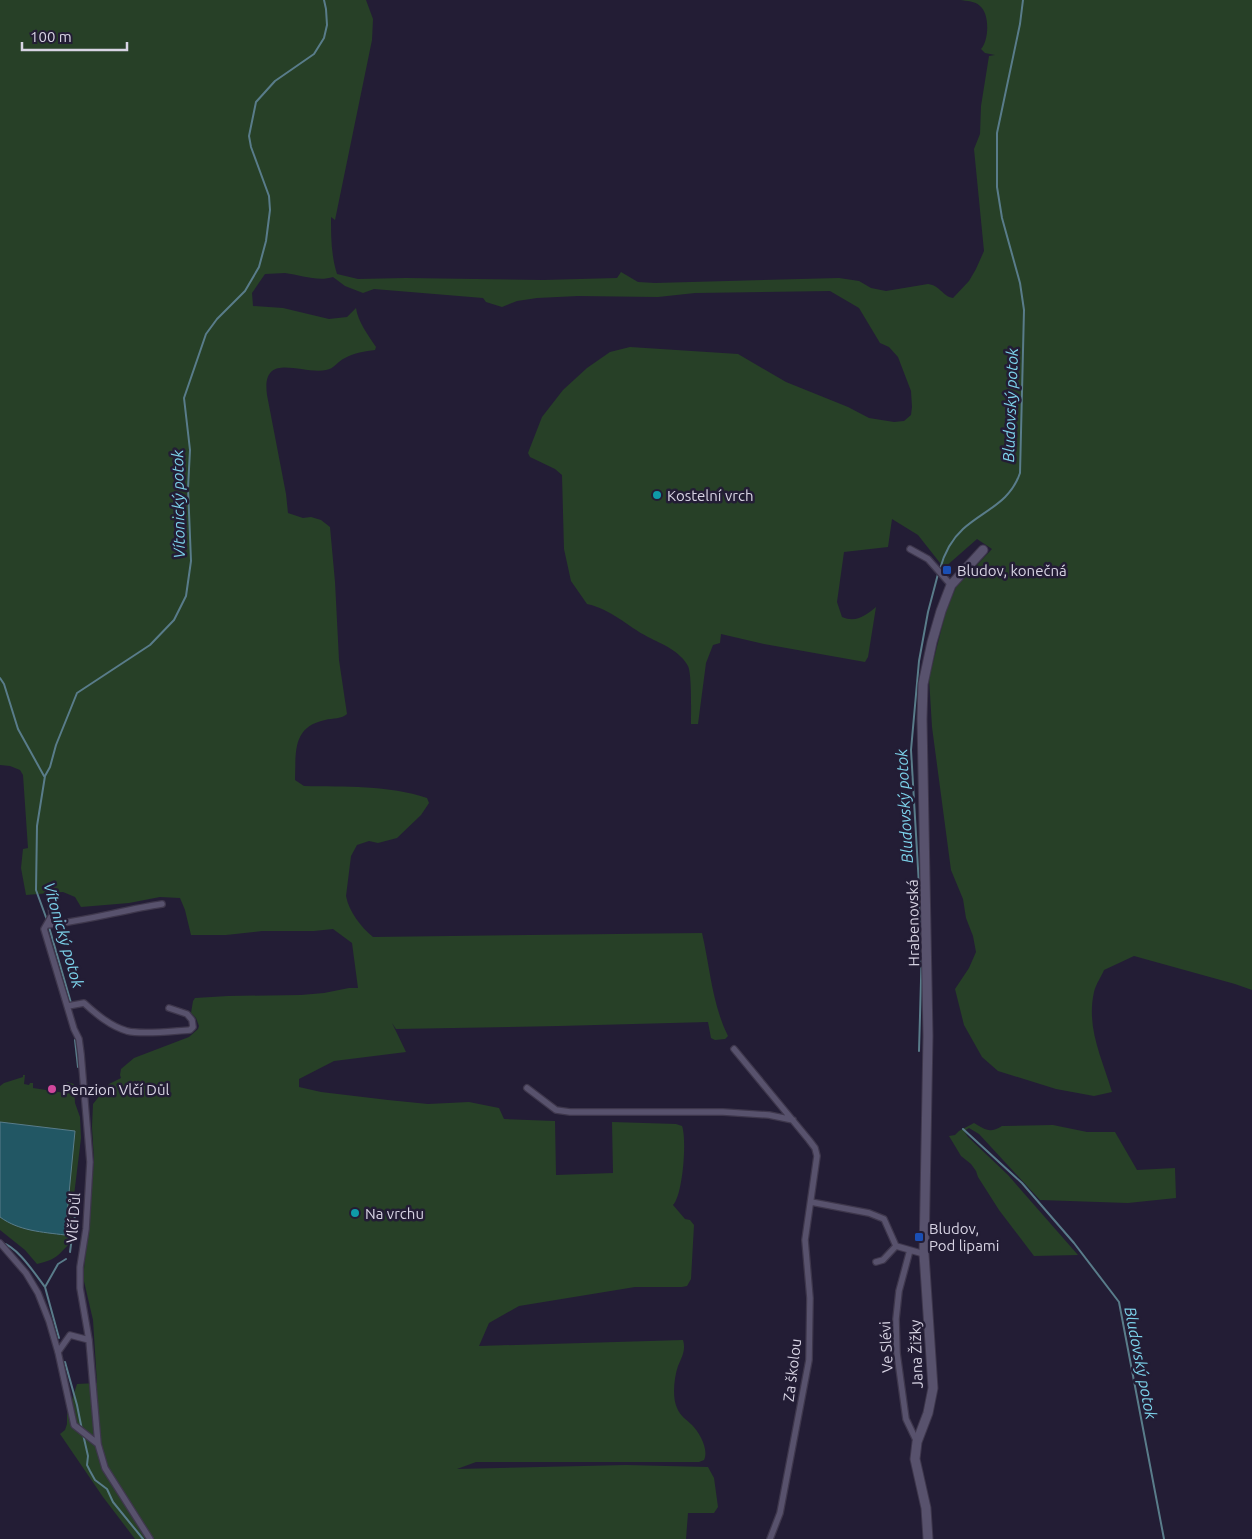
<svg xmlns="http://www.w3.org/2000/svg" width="1252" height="1539" font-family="Ubuntu,sans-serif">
  <rect width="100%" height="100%" fill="#231d35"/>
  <!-- green -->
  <path fill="#274027" d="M0,0H366L373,19L372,40L335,220L331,217C331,236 331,255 337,274L358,279L406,278L543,280L617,278L621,272L638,282L655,283L839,278L859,281L871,288L886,291L928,284C941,286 942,296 953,298L969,281L976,269L984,251L974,149L980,134L981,106L989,56L995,55L985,53L981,49C989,40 990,14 980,6C975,1 967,1 960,0H1252V990L1235,984L1134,956L1104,970C1101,977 1096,984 1094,992C1086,1028 1102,1058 1112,1092L1094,1096L1056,1089L998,1071L982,1057L964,1025L955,989L969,968L976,952L973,936L966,918L963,899L951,870L932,727L929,678L946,611L956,587L992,549L977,539L944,568L918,535L892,519L888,547L844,552L837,602L842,617C856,623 865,616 876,607L868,657L865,662L764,644L721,634L720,643L713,645L706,663L698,724H691C691,714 692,674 688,666C680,651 662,644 648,637C627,626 611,609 587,604L571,581L564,549L562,475L555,469L530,457L528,453L542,417L563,390L587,368L610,352L630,347L738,354L786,382L848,407L869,418L894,422L904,421L911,415L912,407L911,391L898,357L889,347L880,343L859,308L830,291L695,293L658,297L578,296L537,298L517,301L502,307L486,302L483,298L374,289L363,293L345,286L333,277C318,282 301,275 285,273C279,273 271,274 265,274L252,293L253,306L283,308L329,319L347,317L356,308C358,322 368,335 376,347L375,350C365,351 354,353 345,358C338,361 334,369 326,370C302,375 261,350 267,395L286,494L288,513L303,518L311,517L321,520L330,527L335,582L339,660L347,714C342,719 333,718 325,720C292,727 296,752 295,780L304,786C344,787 389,785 427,798L429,803L421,815L397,838L378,843L369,841L357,845L351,856L346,896C349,912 361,927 373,937L702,933C710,967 712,1004 728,1036L725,1039L715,1040L711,1038L708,1022L559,1026L396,1029L392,1023L406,1052L334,1061L299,1079V1087L321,1092L388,1100L428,1104L469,1102L499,1108L504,1119L555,1121L556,1175L613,1173L612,1122L676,1124L682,1126C687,1139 683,1195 673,1205L685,1219L690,1220L694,1225L691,1279L687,1286L682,1287H635L519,1306L489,1323L479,1346L683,1340C686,1350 682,1357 678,1366C674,1378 672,1397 677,1408C680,1416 687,1420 692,1425C700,1433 709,1450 704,1460L699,1462H476L457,1469L626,1465L708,1467L714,1478L718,1507L714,1513H688L686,1539H135L103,1497L60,1434L65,1430L67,1424V1415L77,1384L97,1383L93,1320L83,1277L89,1226L94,1160L92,1127L93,1104L109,1084L121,1078L120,1075L121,1069L134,1058L189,1037L198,1029L199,1026L196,1018L191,1013L193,1001L195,998L228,996L301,995L324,993L349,988H358L352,943L333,929L314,931H262L226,935H191L185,910L180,898L160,897L129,903L81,907L75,897L63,892L26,895L21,868L23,849L28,848L23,775L20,770L10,766L0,765Z
    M23,1075H25L24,1084L29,1085L30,1083H33V1088L65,1093L67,1082L74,1084L75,1103L80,1117L81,1138L68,1245C57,1257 54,1260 37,1264L25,1250L0,1230V1086L4,1083L23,1077Z
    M974,1123C985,1129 989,1134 1002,1126L1053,1125L1087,1132H1115L1137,1170L1175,1168L1176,1198L1128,1203L1040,1200L979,1134L969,1128L964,1131L968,1137L1008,1175L1078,1255L1034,1256L999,1210L978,1177L976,1171L971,1164L961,1156L949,1136L955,1135L959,1131Z"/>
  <!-- water -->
  <path fill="#225764" stroke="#597c8a" d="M0,1122L75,1131L65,1235C42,1232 19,1231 0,1217Z"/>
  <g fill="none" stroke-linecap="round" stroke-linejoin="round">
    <!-- stream -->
    <path stroke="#597c8a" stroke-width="2" d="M940,569C944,554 951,540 963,529C984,510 1010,503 1020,473L1024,310L1020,283L1002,218L997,187V133L1020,24L1023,0
      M0,678L4,684L18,729L44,776
      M47,920L36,890L37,826L45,776L50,767L56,745L77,693L150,645L174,620L186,596L191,561L188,488L190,450L184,398L206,334L217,319L245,291L259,267L266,241L270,210L269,196L251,147L249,136L256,102L275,81L314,54L324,38L327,25L326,9L324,0
      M49,927L71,1003
      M922,936L911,750L919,661L928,612L938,574
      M75,1040L78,1067
      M919,1051L922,946
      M963,1129L1022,1183L1074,1243L1119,1302L1164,1539
      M2,1243C17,1246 35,1274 45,1287
      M70,1252L78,1193
      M59,1338L45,1287L58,1264L66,1259
      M65,1362L77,1405L82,1430
      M83,1434L88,1456L87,1465L90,1471L95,1480L107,1489L113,1502L143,1539"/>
    <!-- street casing -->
    <g stroke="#3e374c" stroke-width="8">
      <path id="street" d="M910,549L928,559L951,585
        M50,892L52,915L44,929L74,1029L79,1039L81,1054L90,1162L86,1229L80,1267V1288L89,1340L98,1444L105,1468L150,1539
        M47,925C86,921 123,910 162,904
        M68,1006L84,1003C96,1014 110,1026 127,1031C143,1035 173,1031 190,1030L193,1027L192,1020L187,1014L169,1008
        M734,1049L809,1140L815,1148L817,1156L805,1240L810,1298L809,1360L780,1513L770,1539
        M527,1088L556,1110L570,1112H723L769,1115L793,1120
        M811,1202L869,1213L884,1219L896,1246
        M0,1243L26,1273L38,1293L49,1321L58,1352L74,1425L98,1444
        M896,1246L924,1254
        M910,1250L899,1291L896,1319L897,1353L906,1419L917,1442
        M876,1262L883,1260L896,1246
        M58,1352L70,1335L89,1340"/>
    </g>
    <!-- secondary casing -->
    <g stroke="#3e374c" stroke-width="11">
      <path id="secondary" d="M928,1539L926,1508L915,1459L917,1442L928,1413L933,1388L924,1254L928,1036L922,719L923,684L932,642L941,611L951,585L983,550"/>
    </g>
    <!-- street -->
    <use href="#street" stroke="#58526d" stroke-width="5.5"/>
    <!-- secondary -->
    <use href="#secondary" stroke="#58526d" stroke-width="9"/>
  </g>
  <!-- markers -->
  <g fill="#0f9aa8" stroke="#231d35" stroke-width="2">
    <circle cx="657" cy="495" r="5"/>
    <circle cx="355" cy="1213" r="5"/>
  </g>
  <g fill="#1a4fb4" stroke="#231d35" stroke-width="2">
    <rect x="942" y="565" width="10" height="10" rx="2.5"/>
    <rect x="914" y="1232" width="10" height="10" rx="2.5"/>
  </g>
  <circle fill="#d1479c" stroke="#231d35" stroke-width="2" cx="52" cy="1089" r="5"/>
  <g text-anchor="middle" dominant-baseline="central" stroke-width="5" stroke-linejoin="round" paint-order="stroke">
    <!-- poi labels -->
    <g font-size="15" fill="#d8d4e4" stroke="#231d35" text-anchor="start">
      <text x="667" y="495">Kostelní vrch</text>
      <text x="957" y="570">Bludov, konečná</text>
      <text x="62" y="1089">Penzion Vlčí Důl</text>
      <text x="365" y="1213">Na vrchu</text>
      <text x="929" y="1228">Bludov,<tspan x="929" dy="17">Pod lipami</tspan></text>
    </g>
    <!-- street labels -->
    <g font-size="15" fill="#d8d4e4" stroke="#231d35">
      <text transform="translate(913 923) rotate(-91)">Hrabenovská</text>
      <text transform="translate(73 1218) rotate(-86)">Vlčí Důl</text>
      <text transform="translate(886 1347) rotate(-93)">Ve Slévi</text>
      <text transform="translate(916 1354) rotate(-92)">Jana Žižky</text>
      <text transform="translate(792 1370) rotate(-83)">Za školou</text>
    </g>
    <!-- water labels -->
    <g font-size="16" font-style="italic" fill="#7cd2ea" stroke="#231d35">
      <text transform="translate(1010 405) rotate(-88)">Bludovský potok</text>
      <text transform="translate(178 504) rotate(-91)">Vítonický potok</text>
      <text transform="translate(904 806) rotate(-93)">Bludovský potok</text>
      <text transform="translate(64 935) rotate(74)">Vítonický potok</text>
      <text transform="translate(1141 1363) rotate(79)">Bludovský potok</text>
    </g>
  </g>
  <!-- scale -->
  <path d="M22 42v8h105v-8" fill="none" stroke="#d8d4e4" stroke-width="2.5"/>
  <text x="30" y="42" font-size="15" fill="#d8d4e4" stroke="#231d35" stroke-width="4" paint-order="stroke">100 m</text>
</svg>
